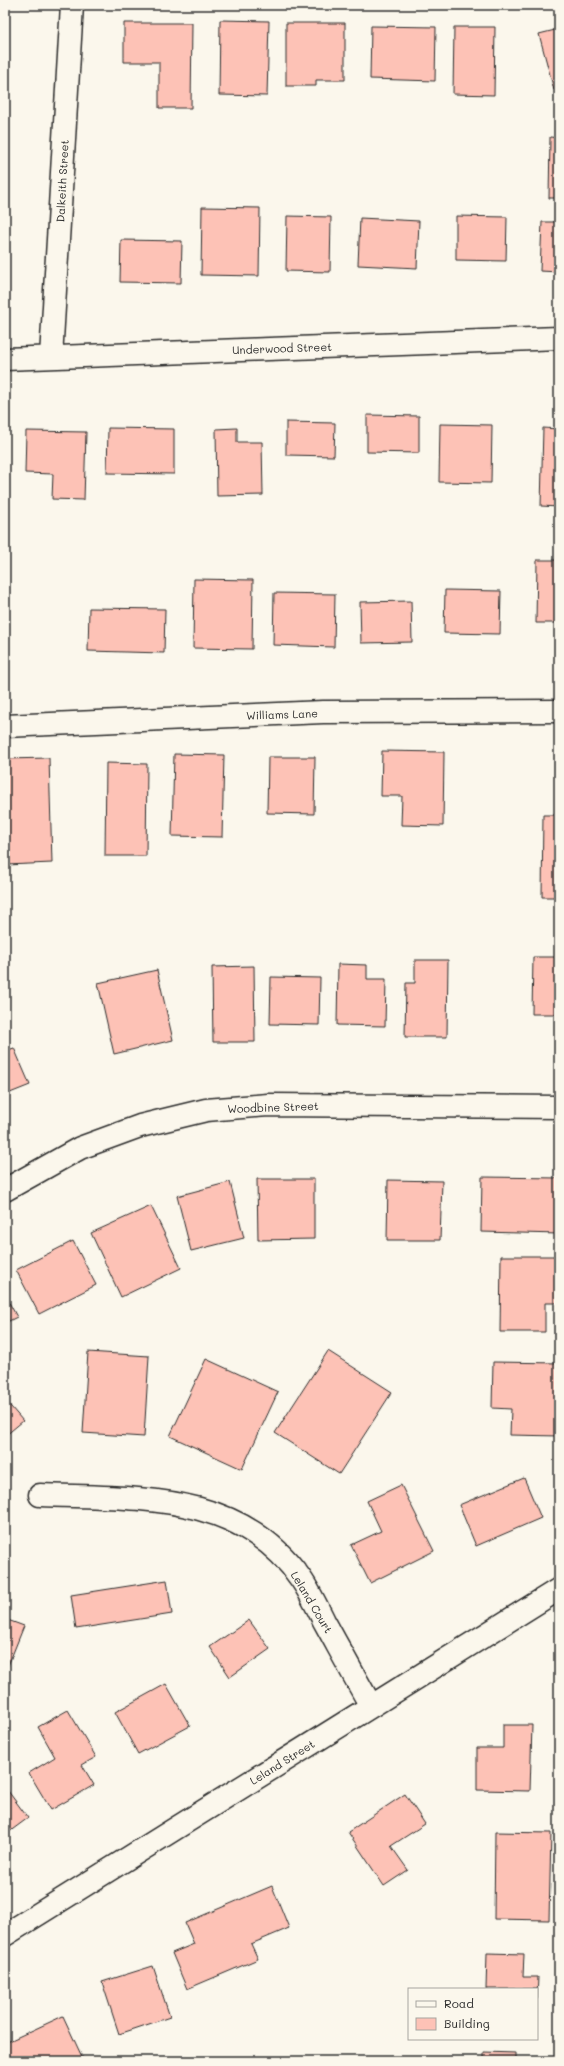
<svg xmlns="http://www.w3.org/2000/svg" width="564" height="2066" font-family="Mali,sans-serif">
  <rect width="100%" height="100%" fill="#fbf7ec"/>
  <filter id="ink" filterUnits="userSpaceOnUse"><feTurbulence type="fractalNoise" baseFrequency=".025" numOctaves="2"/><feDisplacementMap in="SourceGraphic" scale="8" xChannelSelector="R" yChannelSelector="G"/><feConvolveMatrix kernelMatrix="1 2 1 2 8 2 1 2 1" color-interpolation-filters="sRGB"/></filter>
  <g filter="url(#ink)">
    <!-- building -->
    <path fill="#fdc2b6" stroke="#2b2b2b" d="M220,20L269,21L267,96L219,95Z
      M124,23H192L191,108H159V62H124Z
      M286,23H345V80H316V86H286Z
      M371,26L436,27L435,81L370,79Z
      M454,27H495L494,95L453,94Z
      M559,29V89L554,90L539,34Z
      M550,137L559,138V198H549Z
      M5,148H8L7,204H5Z
      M202,207L260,208L259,276L201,275Z
      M287,216L331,217L330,272L286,271Z
      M456,216L507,217L506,261L456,260Z
      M360,218L419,221L417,268L358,265Z
      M542,222H559V272L540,271Z
      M121,240L182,241L181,283L120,282Z
      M367,415L419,416V453L367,452Z
      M286,422L335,423L334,456L286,455Z
      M440,424L492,425L491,483L439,482Z
      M108,428L174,429V474L107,473Z
      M237,428V442H262L263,495L217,496L216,429Z
      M543,428L559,429V507L541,506Z
      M26,431L86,432L84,500L52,499L53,474L25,473Z
      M537,560H559V623H536Z
      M194,579L253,580L252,649L193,648Z
      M445,590L501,591L500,634L444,633Z
      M274,593L335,594L334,647L273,645Z
      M411,601L412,642L361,643L360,602Z
      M89,608L165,609L164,653L88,651Z
      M5,628H8L7,686H5Z
      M382,751L444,752L443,826L401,825L402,796H381Z
      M174,754L224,755L222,837L172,836Z
      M268,757H315L314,814L267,813Z
      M49,758L52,863L7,865L5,759Z
      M106,763L147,764L146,856H105Z
      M543,815H559V897H542Z
      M533,957H559V1014H532Z
      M415,960H448L447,1037H405L406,983H415Z
      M338,964L367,965V979H386L385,1026L337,1025Z
      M254,966L255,1042H213L212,967Z
      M157,970L173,1040L114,1054L98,983Z
      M271,977L320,978L319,1025L270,1024Z
      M14,1048L30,1085L5,1095V1051Z
      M482,1177L559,1178V1234L481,1232Z
      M257,1179H314V1239L258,1240Z
      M388,1180L442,1181L440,1240H387Z
      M230,1182L244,1238L191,1251L177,1196Z
      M151,1206L181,1268L121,1297L91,1233Z
      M73,1241L96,1285L39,1314L16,1270Z
      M501,1256H559V1303H545V1332H500Z
      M5,1295L17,1317L5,1323Z
      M328,1351L392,1392L339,1474L275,1433Z
      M88,1352L149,1356L144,1437L83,1433Z
      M206,1359L278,1392L242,1469L170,1436Z
      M493,1362L559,1363V1436L510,1435L511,1409L492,1408Z
      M5,1400L23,1421L5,1436Z
      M524,1478L541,1518L476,1546L459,1505Z
      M401,1485L434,1551L370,1583L351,1545L381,1531L367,1501Z
      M167,1580L172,1614L76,1629L71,1595Z
      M5,1619L24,1626L5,1673Z
      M249,1620L270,1649L230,1677L210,1647Z
      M166,1684L190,1726L138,1754L115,1712Z
      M68,1710L96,1757L82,1765L94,1785L51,1810L29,1773L55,1757L38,1727Z
      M503,1725H532L530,1791L477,1790V1748H503Z
      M5,1787L28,1818L5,1835Z
      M405,1794L425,1824L391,1846L408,1870L384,1886L348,1832Z
      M495,1832L551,1833L549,1920L494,1919Z
      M272,1886L289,1928L251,1944L258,1959L187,1989L172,1953L194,1944L185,1923Z
      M487,1953L524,1954L523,1977H538L537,1999V1989H486Z
      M153,1966L170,2017L119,2034L102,1982Z
      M63,2016L83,2059L78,2061H5V2043Z
      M484,2052L516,2053V2061H484Z"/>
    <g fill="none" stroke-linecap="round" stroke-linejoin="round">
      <!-- street casing -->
      <g stroke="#2b2b2b" stroke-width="25">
        <path id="street" d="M51,357L72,5
          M5,359L559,338
          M5,726L323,712L559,711
          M5,1190L80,1148L140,1126L206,1110L268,1105L559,1107
          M40,1495C135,1499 240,1490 301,1579C310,1592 317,1607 324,1621C340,1650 355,1678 371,1706
          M5,1935L559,1589"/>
      </g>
      <!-- street -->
      <use href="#street" stroke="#fbf7ec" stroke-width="22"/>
    </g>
  </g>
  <g text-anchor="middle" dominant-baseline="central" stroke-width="3.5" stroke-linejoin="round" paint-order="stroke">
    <!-- street labels -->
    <g font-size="11" fill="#2b2b2b" stroke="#fbf7ec">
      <text transform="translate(62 181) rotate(-87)">Dalkeith Street</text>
      <text transform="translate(282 348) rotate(-2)">Underwood Street</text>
      <text transform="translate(282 714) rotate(-2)">Williams Lane</text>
      <text transform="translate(273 1107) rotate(-2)">Woodbine Street</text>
      <text transform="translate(312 1602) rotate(59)">Leland Court</text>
      <text transform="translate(282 1762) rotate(-32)">Leland Street</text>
    </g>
  </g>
  <!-- margin -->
  <rect width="564" height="2066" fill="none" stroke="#fbf7ec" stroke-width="20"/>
  <rect x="10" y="10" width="544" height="2046" fill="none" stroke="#2b2b2b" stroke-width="1.5" filter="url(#ink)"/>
  <!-- legend -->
  <rect x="408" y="1988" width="130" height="52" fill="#fbf7ec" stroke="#a8a59f"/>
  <rect x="416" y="2001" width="20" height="6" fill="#fbf7ec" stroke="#a8a59f"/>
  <text x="444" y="2008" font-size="12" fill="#2b2b2b">Road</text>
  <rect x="416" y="2018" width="20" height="12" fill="#fdc2b6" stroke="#a8a59f"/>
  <text x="444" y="2028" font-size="12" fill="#2b2b2b">Building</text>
</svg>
